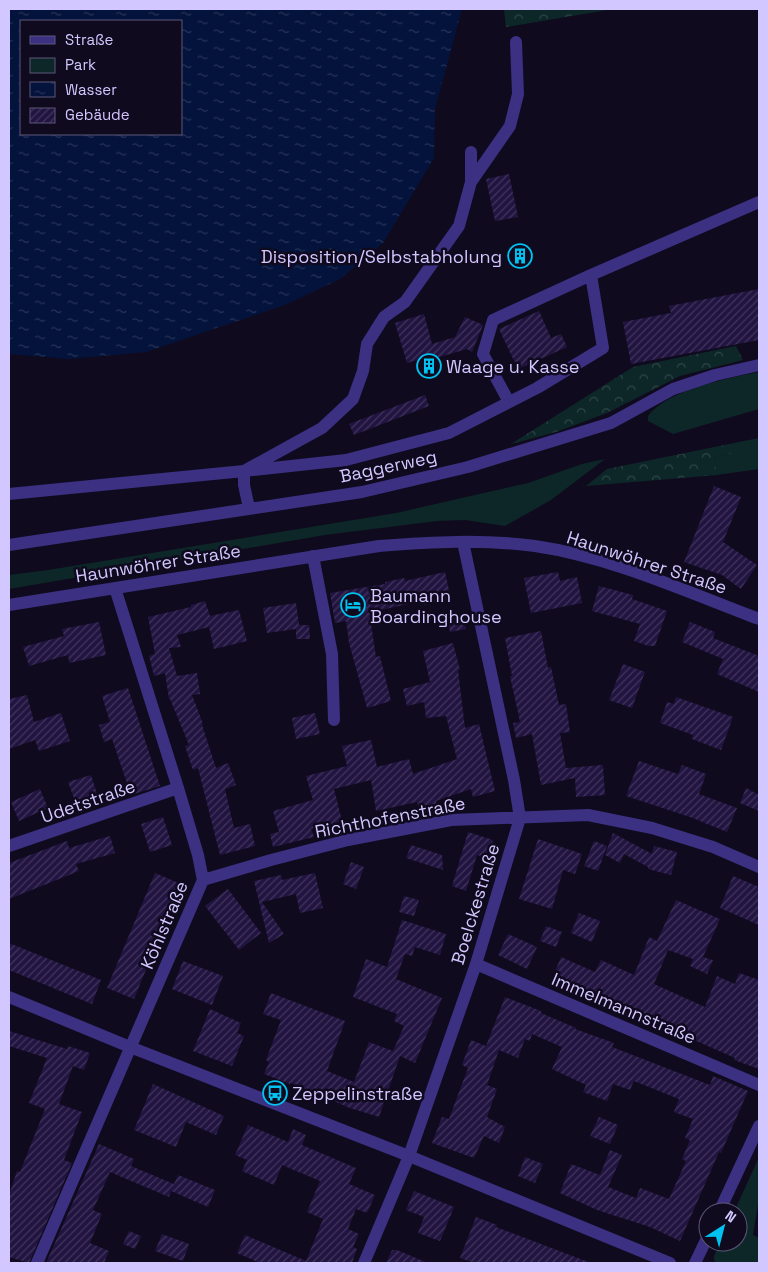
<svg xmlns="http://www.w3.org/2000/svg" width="768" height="1272" font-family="'Space Grotesk',sans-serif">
  <defs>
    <pattern id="forest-crowns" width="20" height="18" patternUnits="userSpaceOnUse" patternTransform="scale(1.25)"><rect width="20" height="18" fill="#0d2728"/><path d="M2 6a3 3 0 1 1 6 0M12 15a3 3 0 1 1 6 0" fill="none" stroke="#2f4548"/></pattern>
    <pattern id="water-ripples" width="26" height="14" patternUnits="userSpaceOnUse" patternTransform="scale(1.25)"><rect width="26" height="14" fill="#04133c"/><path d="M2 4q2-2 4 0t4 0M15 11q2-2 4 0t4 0" fill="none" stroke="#283459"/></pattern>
    <pattern id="building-hatch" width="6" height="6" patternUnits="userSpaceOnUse" patternTransform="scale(1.25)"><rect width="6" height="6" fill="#221440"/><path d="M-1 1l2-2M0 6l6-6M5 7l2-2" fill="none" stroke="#41355d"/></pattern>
  </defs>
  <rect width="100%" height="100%" fill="#0f0a1e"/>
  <!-- green -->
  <path fill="#0d2728" d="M759,372V409L673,434L648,421V416C667,390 728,378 759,372Z
    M759,438V469L717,475L714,457L734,453V443Z
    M605,459L551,500L505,526L465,520L437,521L325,535L9,589V575L48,570L396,513L528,483L582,464Z
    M759,1157V1198L753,1235L759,1238V1263H717L714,1260V1256L720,1242H738V1212H734Z"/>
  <!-- forest -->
  <path fill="url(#forest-crowns)" d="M504,9H613L506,27Z
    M736,346L743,360L680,376L607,413L556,432L511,444L633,367Z
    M734,443V453L714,457L717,475L586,486L607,469Z"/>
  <!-- water -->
  <path fill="url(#water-ripples)" fill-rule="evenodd" d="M9,9H462L435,109L434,158L383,243L340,279L285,305L146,352L69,359L9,354ZM21,21H181V134H21Z"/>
  <!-- building -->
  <path fill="url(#building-hatch)" d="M509,174L518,217L495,221L486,179Z
    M524,245L528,264L515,266L512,247Z
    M759,289V340L631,364L623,322L671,313L669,306Z
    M539,311L551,338L561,334L567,347L518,369L499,329Z
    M424,314L432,344L455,337L465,317L483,325L472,352L467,349L436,358L440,373L423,378L417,360L407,363L395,323Z
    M425,395L429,406L354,435L349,424Z
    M714,486L741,497L723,542L757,565L741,589L722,575L684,562Z
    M445,572L451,599L424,605L423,601L376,611V616L370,617L376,657L380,656L391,701L367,708L349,643L346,621L335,623L330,593L385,584V582L404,578L405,581Z
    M558,572L560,581L577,577L582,603L531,613L524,578Z
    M599,586L633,595L632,599L667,611L655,646H649L634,641L640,624L592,611Z
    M205,601L210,616L239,610L247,641L214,649L209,627L177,635L181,647L169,648L177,676L197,673L200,694L192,695L203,724L202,725L216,768L228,763L236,785L225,789L234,828L250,824L255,846L220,855L198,768L193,770L185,746L189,745L170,699H169L165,673L154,676L149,656L155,654L148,617L191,607V605Z
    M296,603L299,625H309L310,639H296V629L267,633L263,608Z
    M462,614L466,629L450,632L447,617Z
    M99,622L106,655L69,663L68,655L29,666L23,647L64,636L62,629Z
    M690,622L715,632L713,638L759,656V692L717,674L723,659L682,642Z
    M541,631L548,668L551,667L559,705L566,704L570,732L560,733L566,768L603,765L605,795L576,797L575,778L541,785L532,734L516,738L513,723L520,722L510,676H512L505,638Z
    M453,643L460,670H458L465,728L479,724L495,791L473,797L471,789L436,801L438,806L420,812L417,802L376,811L371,780L334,789L342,821L311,829L314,837L273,847L270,834L279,832L273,811L313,800L306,776L347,766L342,746L371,740L377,767L409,759L413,774L457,759L446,716L426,718L424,702L407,706L403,689L430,682L423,651Z
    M623,664L645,672L632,708L609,700Z
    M128,688L160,786L131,795L112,739L104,742L99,725L110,722L102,696Z
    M27,695L34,722L61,713L70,741L39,751L35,740L9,749V699Z
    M676,697L733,717L721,750L692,739L693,735L660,723L667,702L674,704Z
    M315,713L320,734L296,739L292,718Z
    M639,761L678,774L682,765L706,774L699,794L737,808L727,832L690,817L626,796Z
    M91,775L97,794L75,801L68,782Z
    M746,788L759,795V811L740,803Z
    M40,789L48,808L19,821L11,802Z
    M163,817L172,845L150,852L141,824Z
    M468,832L493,840L488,858L477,855L466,891L452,886Z
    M613,833L652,854L654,846L677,852L671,875L648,869V867L624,854L620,863L605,855Z
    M110,836L115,853L76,864L79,871L9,899V863L67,841L69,848Z
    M538,839L582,854L575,874L563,870L552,909L519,899Z
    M594,841L607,846L598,871L584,866Z
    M411,845L442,855L443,870L406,858Z
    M351,862L364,867L356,889L343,884Z
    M155,873L181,884L134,999L107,988Z
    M315,873L323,908L300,913L296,894L262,902L284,934L269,943L254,881L281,875L282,880Z
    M733,876L759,887V925L720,908Z
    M228,889L261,933L239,950L205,906Z
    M404,896L419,900L414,916L399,912Z
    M676,900L720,919L703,957L713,960L707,974L690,966L693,959L668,950L654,984L705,1007L717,976L735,984L739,973L759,980V1069L734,1060L735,1058L694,1040V1038L553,976L561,957L595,972L601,960L634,975L649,937L657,941Z
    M579,913L600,921L592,942L571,933Z
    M402,920L446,934L440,955L415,947L412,956L405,954L396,979L442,998L415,1063L400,1056L379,1117L350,1108L291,1083L290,1084L264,1074L269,1062L266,1060L281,1020L263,1014L271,993L345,1021L327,1071L354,1082L369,1042L393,1051L404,1026L394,1021L397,1014L353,997L366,959L387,967Z
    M546,926L562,932L556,947L540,941Z
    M508,934L537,947L527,969L498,955Z
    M9,943L101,980L92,1004L9,970Z
    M183,961L223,976L212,1005L172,989Z
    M505,997L541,1011V1013L576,1028L575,1029L614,1043L612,1047L710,1085L713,1076L748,1091L721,1153L719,1152L680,1241L650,1227L597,1210L560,1193L571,1164L600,1175L610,1150L622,1155L608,1187L636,1198L640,1188L669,1199L686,1161L682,1159L690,1140L685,1138L693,1119L674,1112L679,1099L634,1081L630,1090L613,1084L607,1101L583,1092L586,1085L552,1069L562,1047L532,1034L530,1041L525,1039L518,1058L499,1050L487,1085L497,1089L487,1117L505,1127L499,1143L484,1136L474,1158L432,1143L442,1117L449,1119L468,1068L462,1065L471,1040L486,1046Z
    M210,1009L241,1023L237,1033L244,1036L232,1066L193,1051Z
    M9,1031L67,1049L68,1046L90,1053L84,1070L73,1066L59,1104L82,1112L64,1160L72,1163L29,1263L9,1257V1195L17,1171L20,1172L45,1109L29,1103L47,1058L9,1046Z
    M153,1084L224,1116L216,1135L186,1122L176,1147L134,1130Z
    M599,1117L618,1125L610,1144L590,1136Z
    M248,1125L288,1142L293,1129L306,1135L302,1145L356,1168L349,1184L375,1195L367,1213L356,1209L348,1229L359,1234L353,1247L357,1249L352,1263H260L237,1253L245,1235L306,1261L323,1219L307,1212L320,1181L282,1165L274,1185L242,1171L247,1160L235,1155Z
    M99,1144L134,1159L131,1166L174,1184L178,1175L215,1190L208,1207L171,1191L169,1197L110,1172L93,1210L102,1214L90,1243L109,1251L104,1263H46Z
    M525,1157L543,1164L535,1183L518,1176Z
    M414,1191L454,1207L440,1241L418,1233L424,1217L406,1210Z
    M476,1217L497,1225L496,1227L591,1263H475L460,1258Z
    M129,1231L141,1236L135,1249L123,1244Z
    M162,1234L189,1244L183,1261L155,1251Z
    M392,1250H397L428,1263H386Z"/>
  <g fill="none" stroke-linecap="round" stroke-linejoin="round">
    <!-- minor -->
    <path stroke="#3b3081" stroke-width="12" d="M471,182L510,126L518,94L516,42
      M591,275L759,202
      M9,494L244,471L322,428L353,399L363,371L367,344L384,317L405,302L459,226L471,182V152
      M249,508L244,485V471L346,460L449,433L537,388L603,348L591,275L493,320L483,354L509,402
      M9,545L362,492L468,467L611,423L673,389L715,375L759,365
      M313,556L332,654L334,720
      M9,605L379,546C431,542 483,539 535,546C611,557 687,592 759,619
      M9,846L178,788
      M203,880L271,860L348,840L451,820L588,815L652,828L713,847L759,867
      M476,964L759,1085
      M9,997L130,1047L409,1156L670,1263
      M719,1212L759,1126
      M37,1263L203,880L198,855L178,788L115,588
      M364,1263L409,1156L476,964L520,818L514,780L463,542
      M695,1263L708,1236"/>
  </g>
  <!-- icons -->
  <defs>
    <g id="building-ring" transform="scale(1.25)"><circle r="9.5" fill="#0f0a1e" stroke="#00c3f2" stroke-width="1.5"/><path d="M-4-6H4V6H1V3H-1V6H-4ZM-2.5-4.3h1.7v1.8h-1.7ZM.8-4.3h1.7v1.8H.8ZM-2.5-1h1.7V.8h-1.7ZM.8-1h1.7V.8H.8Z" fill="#00c3f2"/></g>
    <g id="hotel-ring" transform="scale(1.25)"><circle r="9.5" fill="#0f0a1e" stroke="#00c3f2" stroke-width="1.5"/><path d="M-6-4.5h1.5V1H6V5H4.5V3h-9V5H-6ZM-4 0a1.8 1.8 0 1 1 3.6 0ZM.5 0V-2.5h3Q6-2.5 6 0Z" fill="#00c3f2"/></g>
    <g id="bus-ring" transform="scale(1.25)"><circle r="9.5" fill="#0f0a1e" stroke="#00c3f2" stroke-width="1.5"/><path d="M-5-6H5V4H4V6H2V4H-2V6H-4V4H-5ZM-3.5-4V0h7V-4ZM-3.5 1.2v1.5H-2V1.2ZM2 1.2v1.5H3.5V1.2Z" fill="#00c3f2"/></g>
  </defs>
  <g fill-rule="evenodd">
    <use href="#building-ring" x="520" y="256"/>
    <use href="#building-ring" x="429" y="366"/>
    <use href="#hotel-ring" x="353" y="605"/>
    <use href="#bus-ring" x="275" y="1093"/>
  </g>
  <g text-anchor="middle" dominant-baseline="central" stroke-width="5" stroke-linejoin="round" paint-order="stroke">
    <!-- poi labels -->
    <g font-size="18" fill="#d3c7ff" stroke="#0f0a1e" text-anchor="start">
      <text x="502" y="256" text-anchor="end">Disposition/Selbstabholung</text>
      <text x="446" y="366">Waage u. Kasse</text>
      <text x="370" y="595">Baumann<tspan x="370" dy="21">Boardinghouse</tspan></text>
      <text x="292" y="1093">Zeppelinstraße</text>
    </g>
    <!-- street labels -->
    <g font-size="18" fill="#d3c7ff" stroke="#0f0a1e">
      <text transform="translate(388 466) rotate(-12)">Baggerweg</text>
      <text transform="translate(647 562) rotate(18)">Haunwöhrer Straße</text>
      <text transform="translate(158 563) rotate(-9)">Haunwöhrer Straße</text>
      <text transform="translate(88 801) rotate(-19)">Udetstraße</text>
      <text transform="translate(390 817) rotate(-11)">Richthofenstraße</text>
      <text transform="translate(475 904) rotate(-73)">Boelckestraße</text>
      <text transform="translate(164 925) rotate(-67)">Köhlstraße</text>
      <text transform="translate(624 1008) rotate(23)">Immelmannstraße</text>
    </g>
  </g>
  <!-- border -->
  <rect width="768" height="1272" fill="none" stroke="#d3c7ff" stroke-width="20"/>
  <!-- legend -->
  <rect x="20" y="20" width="162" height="115" fill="#0f0a1e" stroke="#5d5678"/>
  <rect x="30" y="36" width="25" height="8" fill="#3b3081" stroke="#5d5678"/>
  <text x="65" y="45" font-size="15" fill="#d3c7ff">Straße</text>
  <rect x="30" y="58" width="25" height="15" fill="#0d2728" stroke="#5d5678"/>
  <text x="65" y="70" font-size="15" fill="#d3c7ff">Park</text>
  <rect x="30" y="82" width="25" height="15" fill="url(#water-ripples)" stroke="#5d5678"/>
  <text x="65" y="95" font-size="15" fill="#d3c7ff">Wasser</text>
  <rect x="30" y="108" width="25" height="15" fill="url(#building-hatch)" stroke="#5d5678"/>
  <text x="65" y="120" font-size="15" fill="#d3c7ff">Gebäude</text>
  <!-- north arrow -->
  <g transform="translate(723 1227) rotate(36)"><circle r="24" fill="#0f0a1e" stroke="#5d5678"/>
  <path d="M0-4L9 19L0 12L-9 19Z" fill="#00c3f2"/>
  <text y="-8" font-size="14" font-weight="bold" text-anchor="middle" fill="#d3c7ff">N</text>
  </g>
</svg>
